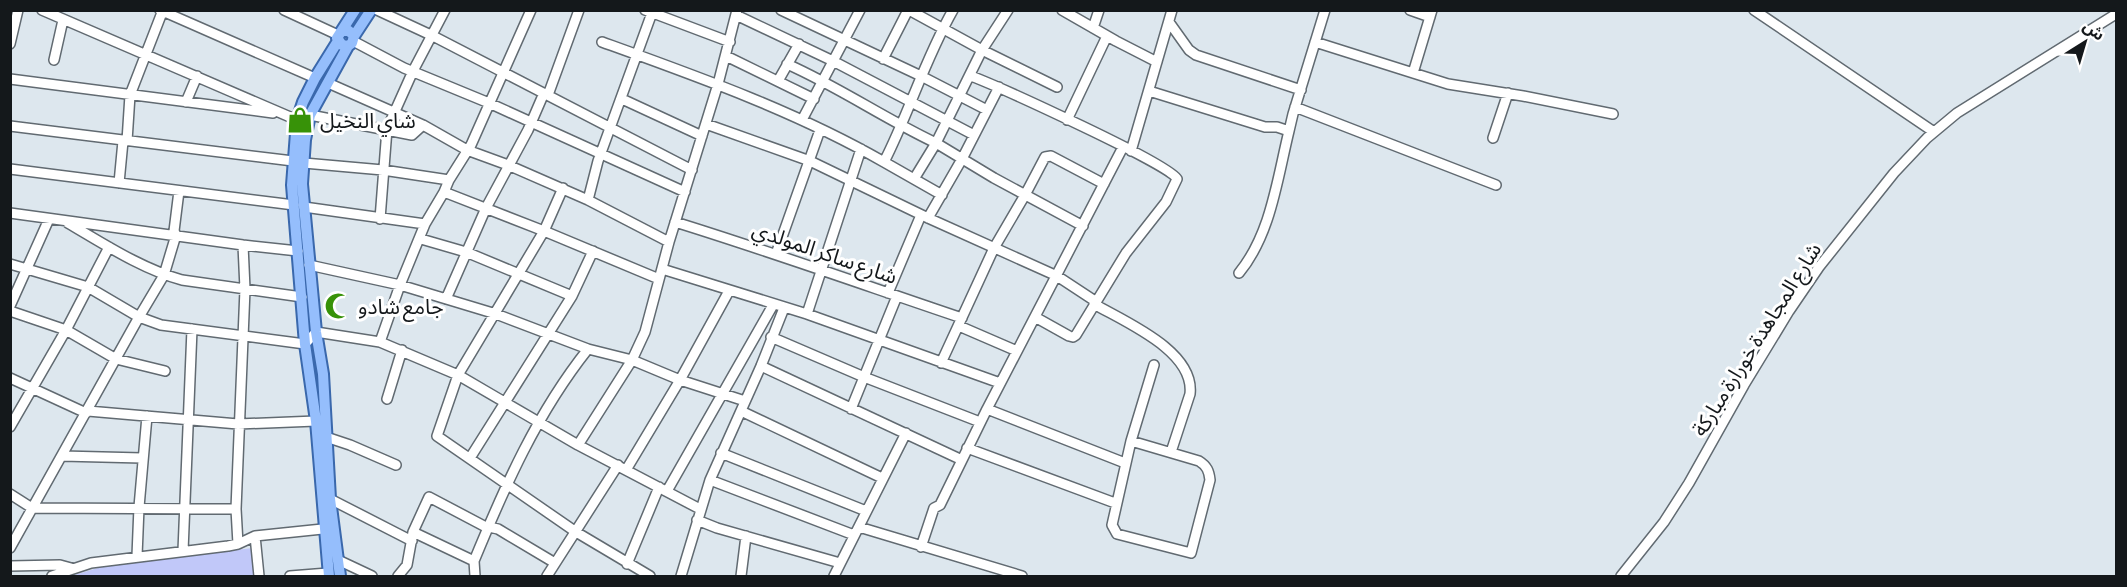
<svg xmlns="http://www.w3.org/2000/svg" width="2127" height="587" font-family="'Asap Condensed','Noto Sans Arabic',sans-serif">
  <rect width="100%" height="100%" fill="#dde7ee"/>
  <!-- green -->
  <path fill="#c1c8f9" d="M253,548L257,576H71L111,564Z"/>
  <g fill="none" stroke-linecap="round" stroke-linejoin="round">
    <!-- minor casing -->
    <g stroke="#616a71" stroke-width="12">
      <path id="minor" d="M42,10L297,120
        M160,10L315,78
        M284,10L338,35
        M377,10L433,36L692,170
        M645,10L730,42
        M781,10L921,76L987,110
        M909,10L982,50L1057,87
        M1062,10L1116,41L1157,62
        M1410,10L1430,17
        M1754,10L1934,132
        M736,15L833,61L974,135
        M1169,22L1189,50L1196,55L1301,90
        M1093,28L1099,10
        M353,41L404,68L489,103L685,192
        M602,42C699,77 795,111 884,162C909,113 925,59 953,10
        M1315,42L1448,84L1523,96L1613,114
        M10,44L18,10
        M726,56L814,99
        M883,59L908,10
        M54,60L63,20
        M787,64C839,87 885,119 936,143L982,50L1008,10
        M1413,73L1432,10
        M971,76C997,86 1170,164 1177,179L1166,202L1126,253L1076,335L1073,337L1069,336L1035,317
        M10,79L273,113
        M778,81L799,44
        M328,83L423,125L467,150L508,165L588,200L669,242
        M1149,91L1265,127H1277L1289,131L1293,114L1325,10
        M548,95L579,10
        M622,99L702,136
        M186,102L197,76
        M1295,107L1496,185
        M310,115L412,135L423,125
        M802,120L860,10
        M1067,120L1107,36
        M706,124L810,161L928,218L1057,276L1095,301
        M10,126L293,161
        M1493,138L1508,93
        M127,141L130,95L163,10
        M1131,151L1172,10
        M884,162L942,195
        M304,163L383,170L449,180L444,192
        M10,169L294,205
        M914,179L936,143L994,178L1083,226
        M449,180L471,145L531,10
        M119,183L123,141
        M563,188L544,231L458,375L437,436L576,532L650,576
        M588,200L598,161L653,10
        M304,207L425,224
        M10,213L243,245L298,251
        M928,218L962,159L999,87
        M380,219L387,129L413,71L445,10
        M675,222C772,252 867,286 962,318
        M68,223C104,244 142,269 182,280L302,297
        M421,239L466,252L572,296L470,458
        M776,254L820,130
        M10,264L88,287L139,317L161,325L305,344L316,332L380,342L458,375L578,445L700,509
        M309,265L400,285L496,314L588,349L632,360L680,380L745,401
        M662,269L807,314L1000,383
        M1239,273C1271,234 1277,180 1289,131
        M888,293L921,215
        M572,296L593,251
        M446,299L486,208L528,130L544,93
        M1094,304C1125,322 1195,351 1190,394L1171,452
        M10,306L49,219
        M10,311L66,330L116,359L165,371
        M807,314L861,149
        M959,326L1017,351
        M771,337L864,377L980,422
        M380,342L400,285L425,224L444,192L544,231L659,279
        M941,363L994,248L1025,195L1045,157L1051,156L1104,184
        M761,366L962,460
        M10,378L86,413
        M387,399L402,350
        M851,409L897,296
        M987,409L1125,463
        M88,411L238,424L316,421
        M741,411L882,478
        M10,427L66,330L109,247
        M326,437L350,445L396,465
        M1131,441L1199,461C1207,466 1209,471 1210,480L1191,553L1117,534L1112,525L1131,441L1154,365
        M578,445L632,360L645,332L669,242L718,84L737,10
        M967,448L1115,503
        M721,453L866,511
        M62,456L142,458
        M626,470L680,380L729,291
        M710,480L854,535
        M667,491L773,305
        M10,494L32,508L236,509
        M330,499L412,541
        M697,520L717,528L840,563
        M859,527L1022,576
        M413,532L474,561C505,486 537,413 588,349
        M255,536L259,576
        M238,544L236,509L245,289L243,245
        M921,547L934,508L940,505L987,409L1123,147
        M10,548L139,317L164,275L176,235L174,231L179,191
        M183,551L192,329
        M137,556L139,507L147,416
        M338,560L372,576
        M474,561L475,576
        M627,564L659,487
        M10,566L60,565L71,568
        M52,576L91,563L228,546L238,544L255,536L332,528
        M290,576L328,573
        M398,576L407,565L413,532L429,497L484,526L498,529L555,563
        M547,576L618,465
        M681,576L710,480L761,366L784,308
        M741,576L746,536
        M834,576L906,433
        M1621,576L1664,522L1689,483L1744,385L1789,311L1819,267L1894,173L1927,138L1957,113L2116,14"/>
    </g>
    <!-- major casing -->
    <g stroke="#3a68ac" stroke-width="14">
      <path id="major" d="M342,31H349L354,36L352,43L348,46L342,45L337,38L355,10
        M354,36L371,10
        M329,576L316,421L305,344L292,185L297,120L303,102L315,78L338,41
        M340,576L330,499L323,374L316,332L302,184L305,140L310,115L348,46"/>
    </g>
    <!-- minor -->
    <use href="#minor" stroke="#fff" stroke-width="9"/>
    <!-- major -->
    <use href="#major" stroke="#95befc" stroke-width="10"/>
  </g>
  <!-- icons -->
  <defs>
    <g id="shop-bare" transform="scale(2.07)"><path d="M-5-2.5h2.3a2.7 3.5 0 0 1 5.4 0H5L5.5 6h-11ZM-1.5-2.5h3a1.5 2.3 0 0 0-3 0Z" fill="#379208" stroke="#fff" stroke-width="2.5" paint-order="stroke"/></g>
    <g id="mosque-bare" transform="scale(2.07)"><path d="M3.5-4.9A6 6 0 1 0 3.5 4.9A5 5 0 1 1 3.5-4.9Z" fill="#379208" stroke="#fff" stroke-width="2.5" paint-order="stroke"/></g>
  </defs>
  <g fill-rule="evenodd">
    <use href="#shop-bare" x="300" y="120"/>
    <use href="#mosque-bare" x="338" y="306"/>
  </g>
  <g text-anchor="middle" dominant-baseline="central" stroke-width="6" stroke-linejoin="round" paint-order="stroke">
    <!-- poi labels -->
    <g font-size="21" fill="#14181b" stroke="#fff" text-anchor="start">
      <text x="320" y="120">شاي النخيل</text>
      <text x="358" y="306">جامع شادو</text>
    </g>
    <!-- street labels -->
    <g font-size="21" fill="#14181b" stroke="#fff">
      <text transform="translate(825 252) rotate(19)">شارع ساكر المولدي</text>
      <text transform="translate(1756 339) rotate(-58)">شارع المجاهدة خورارة مباركة</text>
    </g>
  </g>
  <!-- border -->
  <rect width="2127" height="587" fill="none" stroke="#14181b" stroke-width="24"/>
  <!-- north arrow -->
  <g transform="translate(2085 42) rotate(37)" stroke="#ffffff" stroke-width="4.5" paint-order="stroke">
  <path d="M0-4.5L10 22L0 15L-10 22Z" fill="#14181b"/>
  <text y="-9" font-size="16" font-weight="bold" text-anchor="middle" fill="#14181b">ش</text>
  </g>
</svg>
